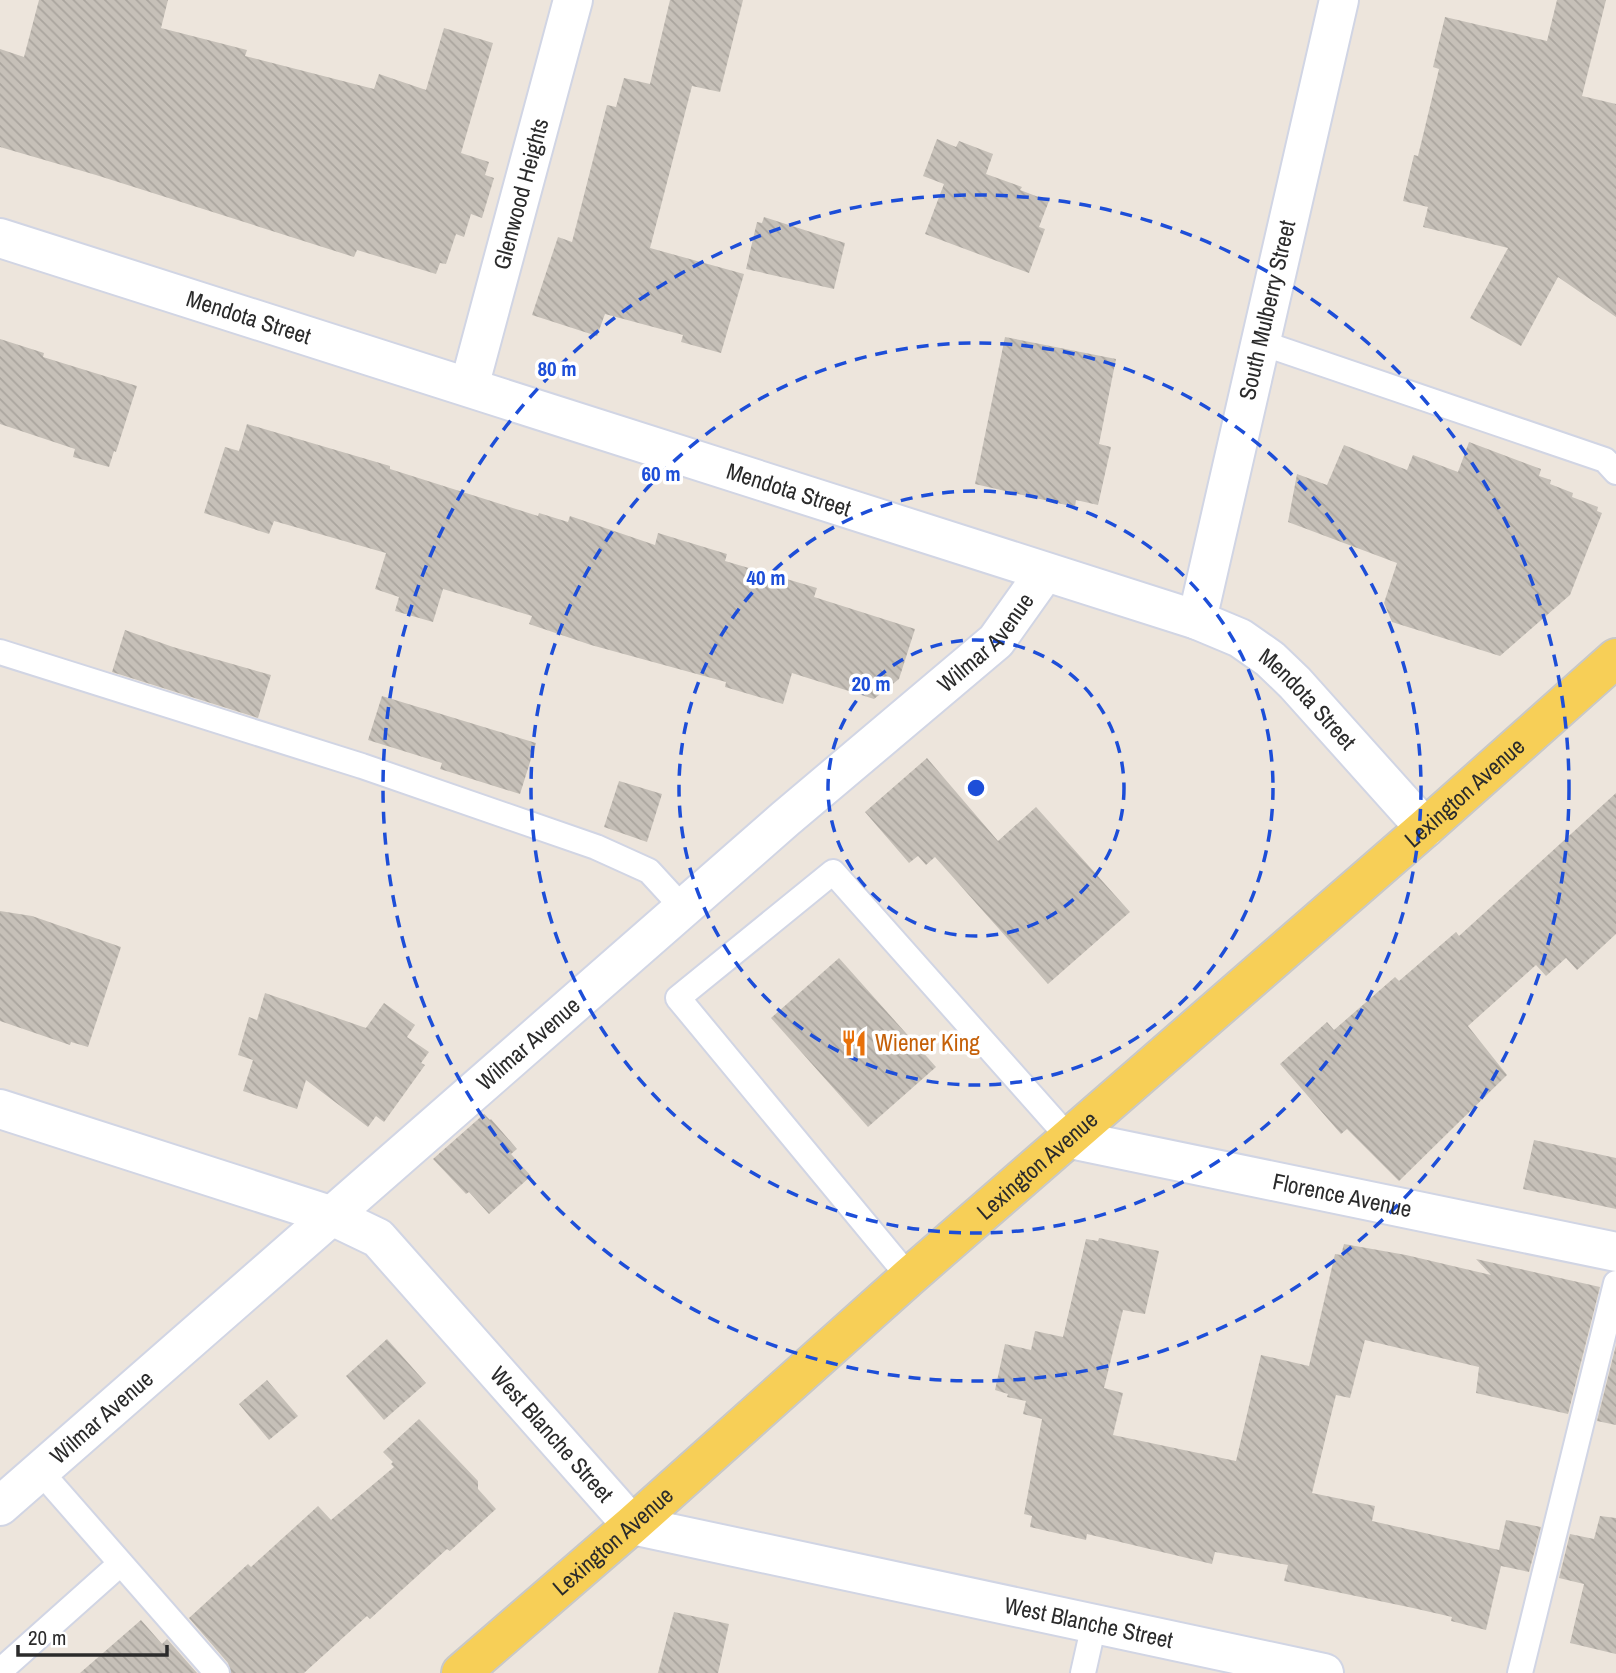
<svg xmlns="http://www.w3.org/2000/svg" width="1616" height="1673" font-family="'Archivo Narrow',sans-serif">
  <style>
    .building { fill: url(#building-back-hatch) }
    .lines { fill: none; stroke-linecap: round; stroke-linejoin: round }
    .service-casing { stroke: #d1d5e4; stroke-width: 28 }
    .minor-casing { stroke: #d1d5e4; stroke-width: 42 }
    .tertiary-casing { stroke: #d1d5e4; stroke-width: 42 }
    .primary-casing { stroke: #c8c8c8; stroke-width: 42 }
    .service { stroke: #fff; stroke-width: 24 }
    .minor { stroke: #fff; stroke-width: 38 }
    .tertiary { stroke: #fff; stroke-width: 38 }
    .primary { stroke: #f7cf57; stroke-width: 38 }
    .ring { fill: none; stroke: #1d4ed8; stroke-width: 3.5; stroke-dasharray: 12 9 }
    .labels { text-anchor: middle; stroke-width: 7; stroke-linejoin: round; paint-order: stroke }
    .street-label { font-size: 23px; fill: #2b2b2b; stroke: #fff }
    .food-label { font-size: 23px; fill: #c56008; stroke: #fff; text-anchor: start }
    .centre { fill: #1d4ed8; stroke: #fff; stroke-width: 3.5 }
    .ring-label { font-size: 21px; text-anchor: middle; font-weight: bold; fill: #1d4ed8; stroke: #fff; stroke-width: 7; stroke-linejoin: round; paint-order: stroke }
  </style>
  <defs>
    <pattern id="building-back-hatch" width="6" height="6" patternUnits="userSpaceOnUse" patternTransform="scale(1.75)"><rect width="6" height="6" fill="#c6c0b8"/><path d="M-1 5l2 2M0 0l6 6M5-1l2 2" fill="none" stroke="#aaa59e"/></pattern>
  </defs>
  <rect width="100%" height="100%" fill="#ede5dc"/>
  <g class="building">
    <polygon points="39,0 168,0 161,28 247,50 245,56 374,89 379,74 426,90 444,28 493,43 461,153 489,162 485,175 494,178 482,218 471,214 464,237 456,234 446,264 440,263 436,274 357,250 354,257 96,175 0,147 0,49 24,57"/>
    <polygon points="670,0 743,0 720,92 692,86 650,248 744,274 721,353 681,342 683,335 605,314 597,336 532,315 558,237 572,242 607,105 616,107 624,78 650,84"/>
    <polygon points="1557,0 1606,0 1582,96 1616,104 1616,317 1558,277 1521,346 1470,318 1508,248 1423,227 1428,207 1403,201 1414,155 1418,156 1439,69 1433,67 1445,17 1547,41"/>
    <polygon points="937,139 956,147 959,141 993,154 986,174 1022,187 1020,190 1049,201 1039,227 1045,229 1029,273 925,234 944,184 923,176"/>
    <polygon points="764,217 845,243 834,289 746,269 757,222 762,223"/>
    <polygon points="1005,337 1116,359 1099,444 1111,447 1098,505 1076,500 1075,507 975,484"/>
    <polygon points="0,339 44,353 43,357 137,386 116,452 114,451 109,467 73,457 75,449 0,424"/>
    <polygon points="247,424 390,466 390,469 538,516 539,513 568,522 570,516 655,545 658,533 727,554 725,561 817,588 814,597 915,629 899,679 874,699 792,673 783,704 725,687 726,682 591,645 529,624 532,616 443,589 433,622 395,611 399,597 375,589 386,553 274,521 269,534 204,513 225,447 239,451"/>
    <polygon points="1469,442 1541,469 1539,476 1551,480 1550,484 1573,493 1572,497 1598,507 1597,511 1602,513 1570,595 1500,656 1392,622 1384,603 1397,563 1288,522 1297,474 1327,485 1344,445 1407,470 1413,455 1458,472"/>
    <polygon points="125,630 173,647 271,675 258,718 112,672"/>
    <polygon points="382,696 536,743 520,794 440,769 442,763 368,740"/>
    <polygon points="927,758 998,841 1036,807 1130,912 1048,984 935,857 926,865 918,856 909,863 865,812"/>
    <polygon points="619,781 662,794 647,842 604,827"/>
    <polygon points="1616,793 1616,934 1577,970 1566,958 1546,976 1536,965 1468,1026 1507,1075 1399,1181 1347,1129 1341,1134 1280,1064 1327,1022 1334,1030 1395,977 1399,981 1456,932 1459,936"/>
    <polygon points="0,911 32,916 121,947 88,1047 71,1042 70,1045 0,1021"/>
    <polygon points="839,958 936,1067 868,1127 771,1018"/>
    <polygon points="265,993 366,1028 384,1003 415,1025 407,1037 429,1052 421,1063 425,1065 384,1122 376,1116 368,1127 306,1080 297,1109 243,1091 253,1060 238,1055 249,1017 257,1020"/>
    <polygon points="484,1114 490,1120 491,1119 517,1149 511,1154 531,1176 489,1214 469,1192 466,1194 433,1159"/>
    <polygon points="1534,1140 1616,1158 1616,1209 1523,1189"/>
    <polygon points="1099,1238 1159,1251 1145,1314 1123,1310 1104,1388 1123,1393 1113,1435 1236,1461 1261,1355 1309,1366 1335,1254 1341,1255 1344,1244 1406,1255 1491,1275 1476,1259 1600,1287 1568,1414 1476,1393 1479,1367 1365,1340 1350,1398 1336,1395 1312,1493 1375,1506 1372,1521 1499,1550 1506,1520 1541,1527 1529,1572 1501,1566 1486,1630 1451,1621 1452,1617 1413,1608 1284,1581 1288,1565 1215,1552 1212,1564 1087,1534 1086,1540 1030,1527 1032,1516 1024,1514 1042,1419 1023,1414 1026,1401 1007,1397 1008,1394 995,1390 1005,1344 1031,1350 1035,1331 1063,1337 1086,1239 1098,1241"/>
    <polygon points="387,1339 426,1383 384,1420 346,1376"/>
    <polygon points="1616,1345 1616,1425 1597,1421"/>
    <polygon points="267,1380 298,1416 269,1440 239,1404"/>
    <polygon points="419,1419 478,1481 478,1489 496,1509 450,1551 447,1549 370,1619 367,1616 304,1673 231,1673 228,1663 189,1618 248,1564 251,1567 318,1506 331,1520 394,1467 391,1464 393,1462 383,1452"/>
    <polygon points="1600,1516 1616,1518 1616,1654 1570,1643 1584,1584 1559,1578 1570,1534 1594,1539"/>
    <polygon points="674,1612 729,1624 718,1673 658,1673"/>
    <polygon points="141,1620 162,1644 167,1639 197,1673 80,1673"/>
  </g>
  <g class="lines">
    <g class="service-casing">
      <g id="service">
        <polyline points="1259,342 1605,460 1616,472"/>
        <polyline points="0,652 362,766 596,847 649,871 683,908"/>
        <polyline points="909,1277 678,998 833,872 1070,1139"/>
        <polyline points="40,1471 217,1673"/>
        <polyline points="0,1671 120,1564"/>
        <polyline points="1083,1673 1094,1624"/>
        <polyline points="1520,1673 1616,1283"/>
      </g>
    </g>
    <g class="minor-casing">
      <g id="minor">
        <path id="s1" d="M0,238l1197,382"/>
        <path id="s2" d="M469,387l104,-387"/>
        <path id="s3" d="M0,1109l330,106 48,23 254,287 692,148"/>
        <path id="s4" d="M1070,1139l546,113"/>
        <path id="s5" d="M0,1506l785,-687 211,-178 49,-69"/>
      </g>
    </g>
    <g class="tertiary-casing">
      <g id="tertiary">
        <path id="s6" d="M1339,0l-142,620 43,18 30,21 25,24 130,145"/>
      </g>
    </g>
    <g class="primary-casing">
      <g id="primary">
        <path id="s7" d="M461,1673l171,-148 277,-248 516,-449 191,-170"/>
      </g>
    </g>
    <use href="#service" class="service"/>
    <use href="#minor" class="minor"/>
    <use href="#tertiary" class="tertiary"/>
    <use href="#primary" class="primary"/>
  </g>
  <g class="ring">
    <circle cx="976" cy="788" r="148"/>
    <circle cx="976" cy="788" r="297"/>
    <circle cx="976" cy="788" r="445"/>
    <circle cx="976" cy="788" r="593"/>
  </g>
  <defs>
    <g id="restaurant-bare" transform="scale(2.1)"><path d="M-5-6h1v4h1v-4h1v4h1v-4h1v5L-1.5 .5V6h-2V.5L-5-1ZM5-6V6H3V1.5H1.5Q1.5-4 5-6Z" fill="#e8710a" stroke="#fff" stroke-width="2.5" paint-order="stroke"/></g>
  </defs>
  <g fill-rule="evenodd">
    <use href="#restaurant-bare" x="854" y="1043"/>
  </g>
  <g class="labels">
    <g class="street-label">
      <text dy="8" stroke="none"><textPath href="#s2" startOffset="200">Glenwood Heights</textPath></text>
      <text transform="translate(1267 310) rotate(-77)" y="8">South Mulberry Street</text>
      <text dy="8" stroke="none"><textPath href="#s1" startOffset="261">Mendota Street</textPath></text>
      <text dy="8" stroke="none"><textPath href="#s1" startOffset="828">Mendota Street</textPath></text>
      <text dy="8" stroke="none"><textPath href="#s5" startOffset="1311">Wilmar Avenue</textPath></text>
      <text dy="8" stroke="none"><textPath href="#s6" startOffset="774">Mendota Street</textPath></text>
      <text dy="8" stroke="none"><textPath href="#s7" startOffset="1335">Lexington Avenue</textPath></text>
      <text dy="8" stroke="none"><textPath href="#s5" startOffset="702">Wilmar Avenue</textPath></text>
      <text dy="8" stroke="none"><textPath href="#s7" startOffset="768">Lexington Avenue</textPath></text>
      <text dy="8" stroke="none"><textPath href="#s4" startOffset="278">Florence Avenue</textPath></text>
      <text dy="8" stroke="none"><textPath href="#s5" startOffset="135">Wilmar Avenue</textPath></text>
      <text dy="8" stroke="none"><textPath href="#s3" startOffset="662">West Blanche Street</textPath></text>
      <text dy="8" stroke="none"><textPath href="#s7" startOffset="201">Lexington Avenue</textPath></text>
      <text dy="8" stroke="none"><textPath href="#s3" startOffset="1250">West Blanche Street</textPath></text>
    </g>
    <g class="food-label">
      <text x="875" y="1051">Wiener King</text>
    </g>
  </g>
  <circle cx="976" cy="788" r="10" class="centre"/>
  <g class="ring-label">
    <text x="557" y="376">80 m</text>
    <text x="661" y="481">60 m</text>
    <text x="766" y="585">40 m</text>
    <text x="871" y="691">20 m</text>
  </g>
  <path d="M18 1645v10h149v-10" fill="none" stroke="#2b2b2b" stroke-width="3.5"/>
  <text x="28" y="1645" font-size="21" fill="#2b2b2b" stroke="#ffffff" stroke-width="5" paint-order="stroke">20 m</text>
</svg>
